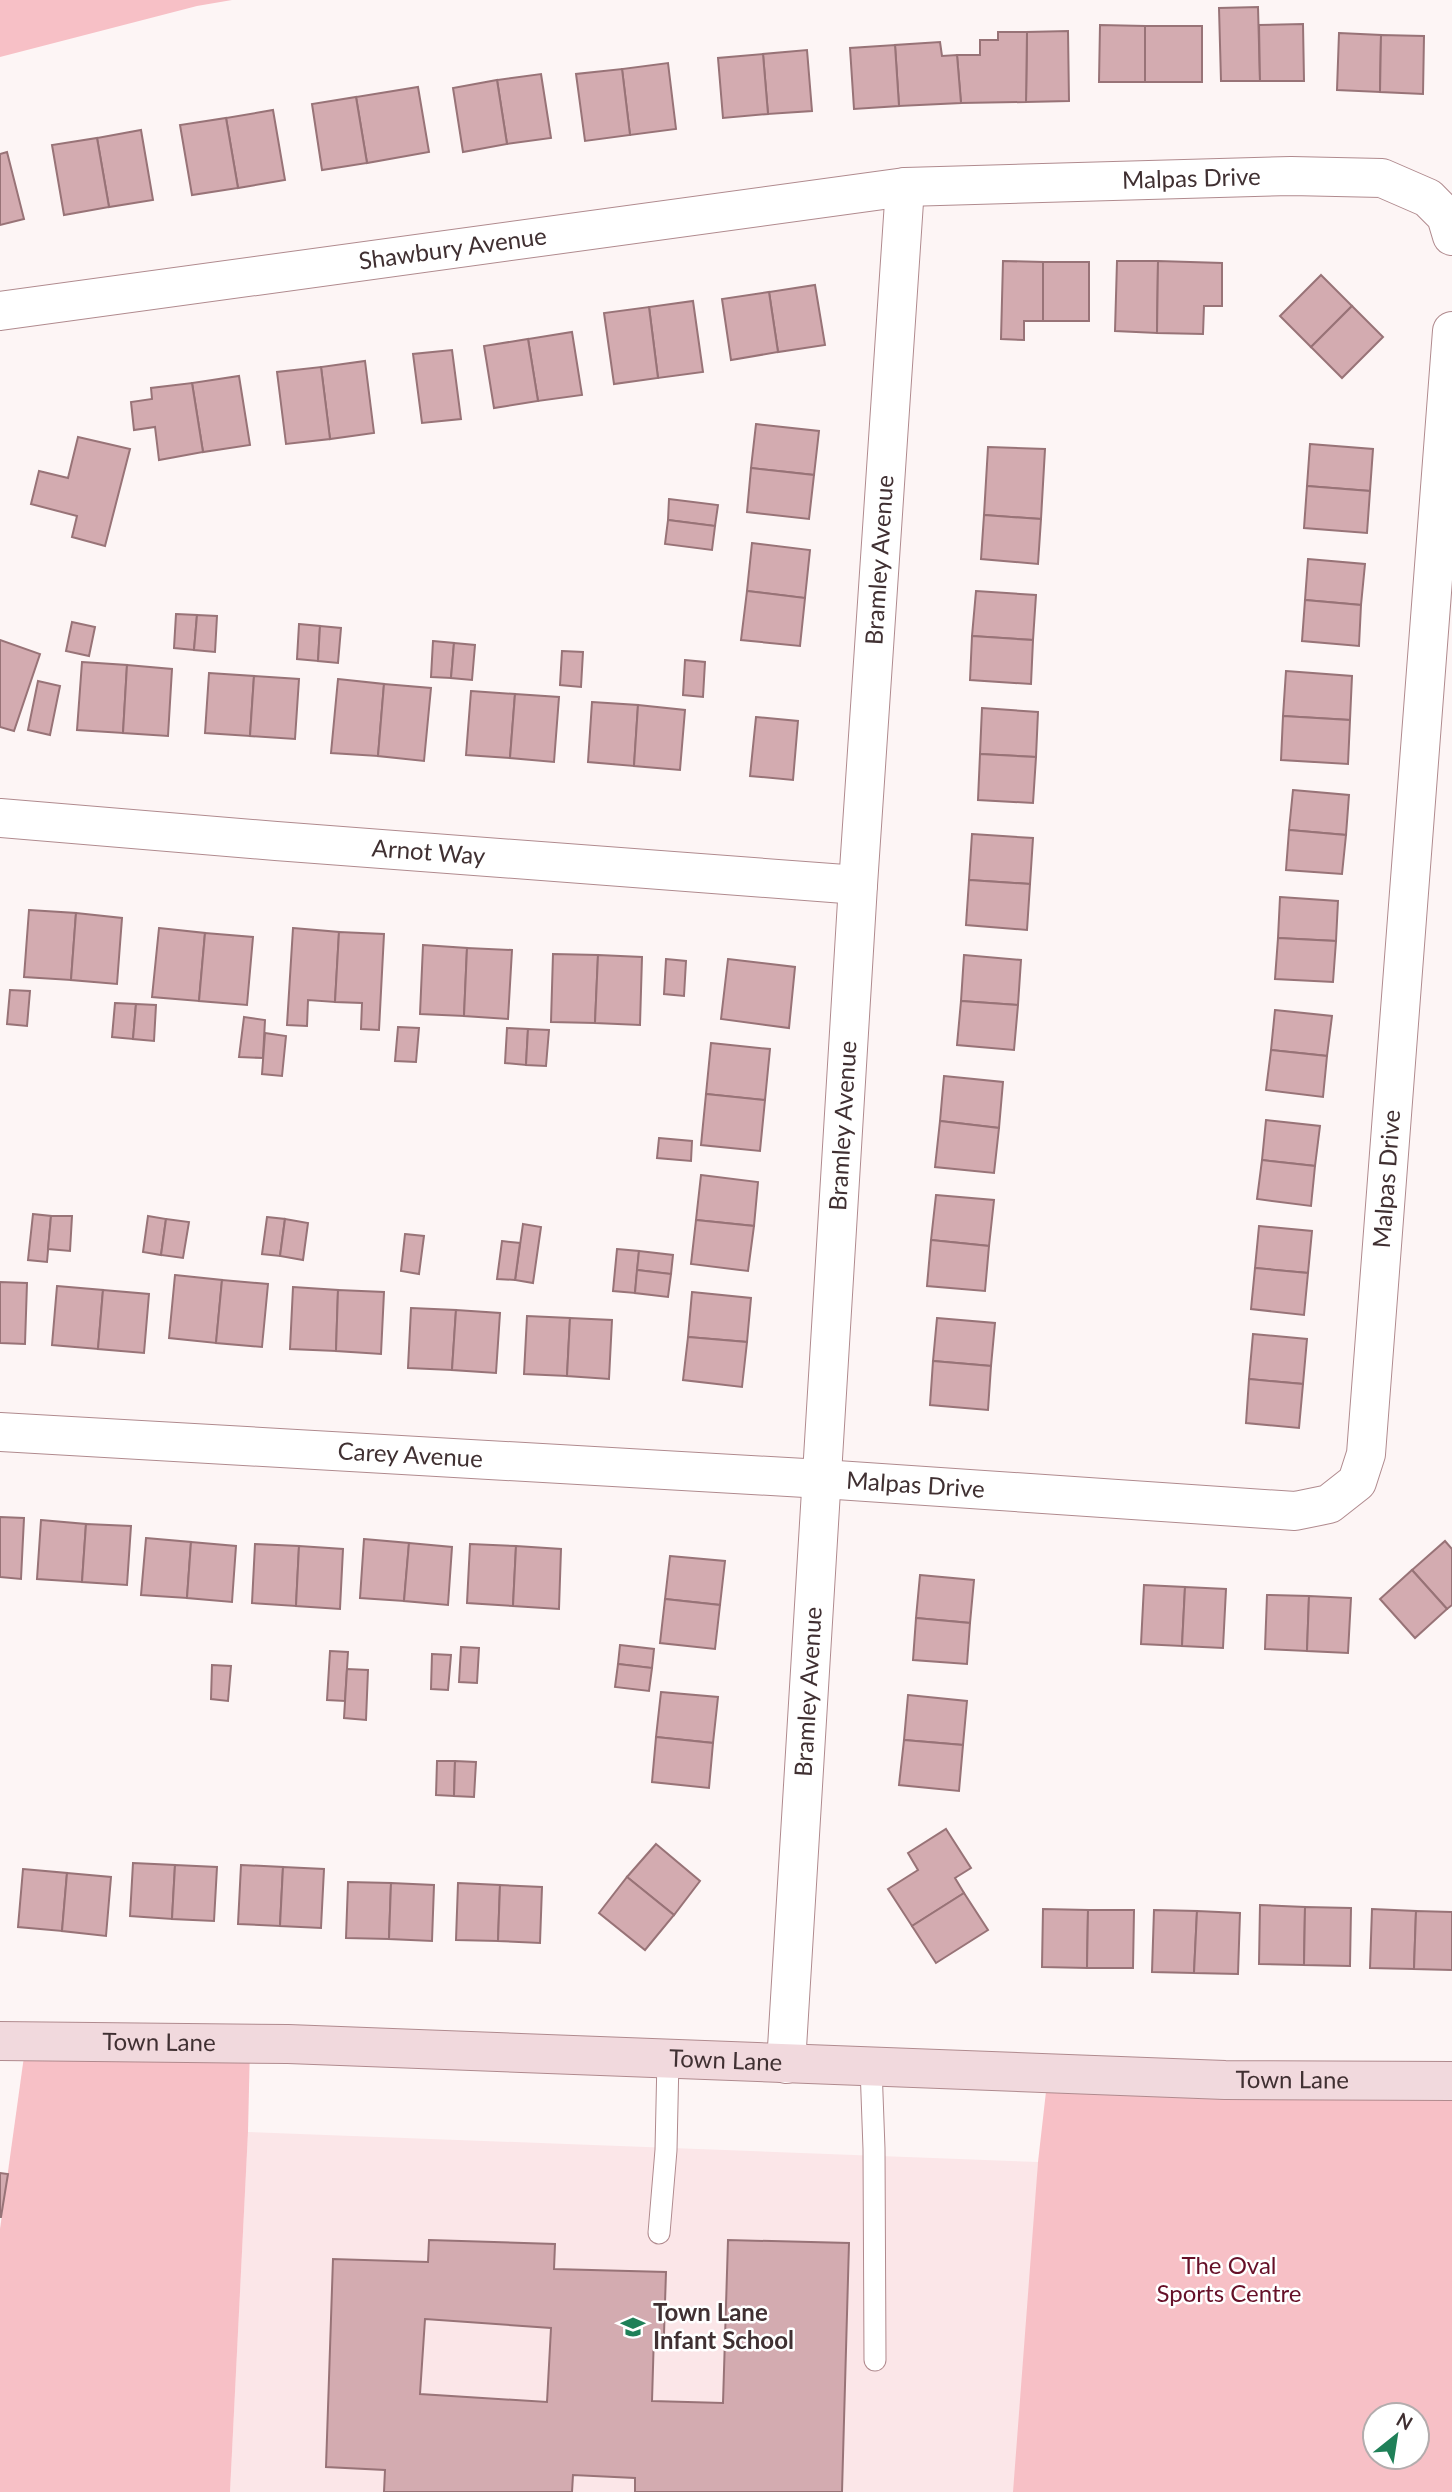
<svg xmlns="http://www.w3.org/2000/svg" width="1452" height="2492" font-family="Lato,sans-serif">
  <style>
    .built { fill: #fbe6e8 }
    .green { fill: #f7c0c6; fill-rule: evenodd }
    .building { fill: #d3abb0; stroke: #987377; stroke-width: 2; fill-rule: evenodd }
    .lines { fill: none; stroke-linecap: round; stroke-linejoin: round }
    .service-casing { stroke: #b08a8e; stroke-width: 23 }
    .minor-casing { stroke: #b08a8e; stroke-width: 40 }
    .secondary-casing { stroke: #b08a8e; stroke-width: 40 }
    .service { stroke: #fff; stroke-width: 21 }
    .minor { stroke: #fff; stroke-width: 38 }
    .secondary { stroke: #f1d9dd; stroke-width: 38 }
    .labels { text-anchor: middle; stroke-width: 5; stroke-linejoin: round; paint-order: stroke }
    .street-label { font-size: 24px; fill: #403032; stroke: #fff }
    .park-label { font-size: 24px; fill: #661028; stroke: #fff }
    .poi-label { font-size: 24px; font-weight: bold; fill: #403032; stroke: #fff; text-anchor: start }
  </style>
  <rect width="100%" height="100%" fill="#fdf5f5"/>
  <polygon class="built" points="248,2132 1038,2162 1019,2492 230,2492"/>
  <g class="green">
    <polygon points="0,0 232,0 197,6 0,57"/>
    <polygon points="26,2042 250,2044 248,2132 230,2492 0,2492 0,2229"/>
    <path d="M1048,2074l404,7v411h-439l25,-330zM1375,2415h42v42h-42z"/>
  </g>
  <g class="building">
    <polygon points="1258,7 1260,81 1221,81 1219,8"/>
    <polygon points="1303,24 1304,81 1260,81 1259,25"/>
    <polygon points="1100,25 1145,26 1145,82 1099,82"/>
    <rect x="1145" y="26" width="57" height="56"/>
    <polygon points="1068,31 1069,101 1026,102 1027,32"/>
    <polygon points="998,32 1027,32 1026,102 961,103 957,55 980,55 980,40 998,40"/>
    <polygon points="1339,33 1381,35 1380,92 1337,90"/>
    <polygon points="1381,35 1424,36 1423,94 1380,92"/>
    <polygon points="940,42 942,56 957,55 961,103 899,106 895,45"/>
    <polygon points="895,45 899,106 854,109 850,48"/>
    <polygon points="807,50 812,111 768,114 763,54"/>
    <polygon points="763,54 768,114 723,118 718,58"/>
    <polygon points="668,63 676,129 630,135 622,69"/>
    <polygon points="622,69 630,135 585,141 576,74"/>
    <polygon points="541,74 551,138 507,144 497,80"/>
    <polygon points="497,80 507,144 463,152 453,88"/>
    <polygon points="418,87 429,152 367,163 356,97"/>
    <polygon points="356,97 367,163 322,170 312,104"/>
    <polygon points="273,110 285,180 238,188 226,118"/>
    <polygon points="226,118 238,188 192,195 180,125"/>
    <polygon points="141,130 153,200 109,207 97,138"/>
    <polygon points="97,138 109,207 64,215 52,145"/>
    <polygon points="7,152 24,219 0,225 0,154"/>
    <polygon points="1003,261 1043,262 1043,321 1024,321 1024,340 1001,339"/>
    <polygon points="1117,261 1158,261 1157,333 1115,331"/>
    <polygon points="1158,261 1222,263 1222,306 1204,306 1203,334 1157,333"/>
    <rect x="1043" y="262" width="46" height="59"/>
    <polygon points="1321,275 1352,306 1311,347 1280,316"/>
    <polygon points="815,285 825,345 778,352 769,292"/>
    <polygon points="769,292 778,352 731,360 722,299"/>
    <polygon points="693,301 703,372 658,378 649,307"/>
    <polygon points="1352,306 1383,337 1342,378 1311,347"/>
    <polygon points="649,307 658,378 614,384 604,313"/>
    <polygon points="572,332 582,395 538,401 528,339"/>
    <polygon points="528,339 538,401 494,408 484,346"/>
    <polygon points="452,350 461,419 422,423 413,354"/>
    <polygon points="365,361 374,433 330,439 321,367"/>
    <polygon points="321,367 330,439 286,444 277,372"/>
    <polygon points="239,376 250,445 203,452 192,383"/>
    <polygon points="192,383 203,452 159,460 155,427 134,430 131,402 152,399 151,388"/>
    <polygon points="756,424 819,431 814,475 751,468"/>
    <polygon points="78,437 130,449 105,546 72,537 77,516 31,504 39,471 68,478"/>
    <polygon points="1310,444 1373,449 1370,491 1307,486"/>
    <polygon points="988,447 1045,449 1041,519 984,515"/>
    <polygon points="751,468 814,475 809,519 747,512"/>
    <polygon points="1307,486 1370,491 1367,533 1304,528"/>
    <polygon points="669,499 718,505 715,526 668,520"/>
    <polygon points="984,515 1041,519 1038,564 981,559"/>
    <polygon points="668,520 715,526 712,550 665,544"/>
    <polygon points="752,543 810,550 805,598 747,591"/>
    <polygon points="1308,559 1365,564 1361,605 1305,600"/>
    <polygon points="747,591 805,598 800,646 741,640"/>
    <polygon points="976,591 1036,595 1033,640 972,636"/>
    <polygon points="1305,600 1361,605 1359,646 1302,641"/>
    <polygon points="176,614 197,615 194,650 174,648"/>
    <polygon points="197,615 217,616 215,652 194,650"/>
    <polygon points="72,622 95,627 89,656 66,651"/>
    <polygon points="299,624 320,626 318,661 297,659"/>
    <polygon points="320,626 341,628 338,663 318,661"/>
    <polygon points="972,636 1033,640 1031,684 970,680"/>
    <polygon points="0,640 40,654 14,731 0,727"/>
    <polygon points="433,641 454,643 451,678 431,677"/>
    <polygon points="454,643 475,645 472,680 451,678"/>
    <polygon points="562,651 583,652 581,687 560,685"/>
    <polygon points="685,660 705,662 703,697 683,695"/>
    <polygon points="82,662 127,665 123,733 77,730"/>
    <polygon points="127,665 172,669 168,736 123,733"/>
    <polygon points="1286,671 1352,676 1350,720 1283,716"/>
    <polygon points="209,673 254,676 250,736 205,733"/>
    <polygon points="254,676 299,679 295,739 250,736"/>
    <polygon points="338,679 384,684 378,756 331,753"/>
    <polygon points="38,681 60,686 50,735 28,730"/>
    <polygon points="384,684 431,688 424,761 378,756"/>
    <polygon points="471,691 515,694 510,758 466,755"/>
    <polygon points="515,694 559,697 554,762 510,758"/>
    <polygon points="592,702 638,705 634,766 588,762"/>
    <polygon points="638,705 685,710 680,770 634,766"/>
    <polygon points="982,708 1038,712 1036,757 980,754"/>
    <polygon points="1283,716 1350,720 1348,764 1281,760"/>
    <polygon points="756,717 798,721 793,780 750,776"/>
    <polygon points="980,754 1036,757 1033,803 978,800"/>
    <polygon points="1293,790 1349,795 1346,835 1289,830"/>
    <polygon points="1289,830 1346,835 1342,874 1286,870"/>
    <polygon points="972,834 1033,838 1030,884 969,880"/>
    <polygon points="969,880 1030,884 1027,930 966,925"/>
    <polygon points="1280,897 1338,901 1336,941 1278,938"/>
    <polygon points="29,910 76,913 71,980 24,977"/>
    <polygon points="76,913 122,918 117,984 71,980"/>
    <polygon points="159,928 205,933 199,1001 152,997"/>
    <polygon points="293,928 339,932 335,1002 308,1000 307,1026 287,1025"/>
    <polygon points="339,932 384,934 379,1030 361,1029 362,1003 335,1002"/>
    <polygon points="205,933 253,937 247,1005 199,1001"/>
    <polygon points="1278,938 1336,941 1333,982 1275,979"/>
    <polygon points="423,945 467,948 464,1016 420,1014"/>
    <polygon points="467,948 512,950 508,1019 464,1016"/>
    <polygon points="553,954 598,955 595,1023 551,1022"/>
    <polygon points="598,955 642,957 640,1025 595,1023"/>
    <polygon points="964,955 1021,960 1018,1005 961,1001"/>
    <polygon points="666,959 686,961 684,996 664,994"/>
    <polygon points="728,959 795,967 789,1028 721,1019"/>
    <polygon points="10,990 30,991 27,1026 7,1024"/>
    <polygon points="961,1001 1018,1005 1014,1050 957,1045"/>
    <polygon points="115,1003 136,1004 133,1039 112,1037"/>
    <polygon points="136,1004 156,1005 154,1041 133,1039"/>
    <polygon points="1275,1010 1332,1016 1327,1056 1271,1050"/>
    <polygon points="244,1017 265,1020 263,1058 239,1057"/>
    <polygon points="398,1027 419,1028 416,1062 395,1061"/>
    <polygon points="507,1028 528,1029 526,1065 505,1063"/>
    <polygon points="528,1029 549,1030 546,1066 526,1065"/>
    <polygon points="265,1033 286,1036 282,1076 262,1074"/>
    <polygon points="711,1043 770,1049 765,1100 706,1094"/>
    <polygon points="1271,1050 1327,1056 1323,1097 1266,1090"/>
    <polygon points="944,1076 1003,1082 999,1128 940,1121"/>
    <polygon points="706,1094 765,1100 760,1151 701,1145"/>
    <polygon points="1266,1120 1320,1126 1315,1166 1262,1160"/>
    <polygon points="940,1121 999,1128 994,1173 935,1167"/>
    <polygon points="659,1138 692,1141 691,1161 657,1158"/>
    <polygon points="1262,1160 1315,1166 1311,1206 1257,1199"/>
    <polygon points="701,1175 758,1182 754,1226 696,1220"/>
    <polygon points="936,1195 994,1200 989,1246 931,1240"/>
    <polygon points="33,1214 51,1216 47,1262 28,1260"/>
    <polygon points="51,1216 72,1216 70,1251 48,1249"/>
    <polygon points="148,1216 166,1219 161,1255 143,1252"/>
    <polygon points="267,1217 285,1219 280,1256 262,1254"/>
    <polygon points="166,1219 189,1222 183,1258 161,1255"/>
    <polygon points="285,1219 308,1223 303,1260 280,1256"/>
    <polygon points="696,1220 754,1226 748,1271 691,1264"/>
    <polygon points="523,1224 541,1227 533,1283 515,1280"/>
    <polygon points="1259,1226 1312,1231 1308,1273 1255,1268"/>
    <polygon points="405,1234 424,1236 419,1274 401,1271"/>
    <polygon points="931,1240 989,1246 985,1291 927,1286"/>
    <polygon points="502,1241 520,1243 515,1280 497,1279"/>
    <polygon points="617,1249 639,1251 635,1293 613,1291"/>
    <polygon points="639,1251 673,1255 671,1274 637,1270"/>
    <polygon points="1255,1268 1308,1273 1304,1315 1251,1309"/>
    <polygon points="637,1270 671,1274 668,1297 635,1293"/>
    <polygon points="175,1275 222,1280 216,1343 169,1338"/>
    <polygon points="222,1280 268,1284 262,1347 216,1343"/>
    <polygon points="0,1282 27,1283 25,1344 0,1343"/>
    <polygon points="57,1286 103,1290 98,1349 52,1345"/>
    <polygon points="293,1287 338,1290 336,1351 290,1349"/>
    <polygon points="103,1290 149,1294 144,1353 98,1349"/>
    <polygon points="338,1290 384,1292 381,1354 336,1351"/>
    <polygon points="692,1292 751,1298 747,1342 688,1337"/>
    <polygon points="411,1308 456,1310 452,1370 408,1368"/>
    <polygon points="456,1310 500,1313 496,1373 452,1370"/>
    <polygon points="527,1316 570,1318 567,1376 524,1374"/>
    <polygon points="570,1318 612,1320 609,1379 567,1376"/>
    <polygon points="937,1318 995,1323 991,1366 933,1361"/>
    <polygon points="1253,1334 1307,1339 1303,1384 1249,1379"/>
    <polygon points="688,1337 747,1342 742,1387 683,1380"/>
    <polygon points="933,1361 991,1366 988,1410 930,1405"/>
    <polygon points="1249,1379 1303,1384 1299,1428 1246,1423"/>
    <polygon points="0,1517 24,1518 21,1579 0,1577"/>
    <polygon points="41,1520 86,1524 82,1582 37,1579"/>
    <polygon points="86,1524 131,1526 127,1585 82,1582"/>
    <polygon points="146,1538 191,1542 187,1598 141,1595"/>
    <polygon points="364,1539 409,1543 404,1601 360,1598"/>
    <polygon points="1445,1541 1452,1549 1452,1605 1447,1609 1412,1570"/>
    <polygon points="191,1542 236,1546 232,1602 187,1598"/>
    <polygon points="409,1543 452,1547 448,1605 404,1601"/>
    <polygon points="255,1544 299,1546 296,1606 252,1603"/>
    <polygon points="470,1544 516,1546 513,1606 467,1603"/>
    <polygon points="299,1546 343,1549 340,1609 296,1606"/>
    <polygon points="516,1546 561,1549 559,1609 513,1606"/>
    <polygon points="670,1556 725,1561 720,1605 665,1599"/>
    <polygon points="1412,1570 1447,1609 1415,1638 1380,1599"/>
    <polygon points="920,1575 974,1580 970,1623 916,1618"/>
    <polygon points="1144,1585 1185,1587 1182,1646 1141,1644"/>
    <polygon points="1185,1587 1226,1589 1223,1648 1182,1646"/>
    <polygon points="1267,1595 1309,1596 1307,1651 1265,1649"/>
    <polygon points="1309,1596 1351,1598 1348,1653 1307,1651"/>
    <polygon points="665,1599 720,1605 715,1649 660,1643"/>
    <polygon points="916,1618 970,1623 967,1664 913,1660"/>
    <polygon points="620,1645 654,1649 652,1668 618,1664"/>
    <polygon points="461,1647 479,1648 477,1683 459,1682"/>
    <polygon points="330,1651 348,1652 345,1701 327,1700"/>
    <polygon points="432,1654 451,1655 448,1690 431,1689"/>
    <polygon points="618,1664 652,1668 649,1691 615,1687"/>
    <polygon points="212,1665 231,1666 228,1701 211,1699"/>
    <polygon points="347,1669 368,1670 366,1720 344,1718"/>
    <polygon points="661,1692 718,1697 713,1743 656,1737"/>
    <polygon points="908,1695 967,1701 963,1745 904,1740"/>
    <polygon points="656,1737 713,1743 709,1788 652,1782"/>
    <polygon points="904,1740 963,1745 959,1791 899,1785"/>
    <polygon points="437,1761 455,1761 454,1796 436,1795"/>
    <polygon points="455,1761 476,1762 474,1797 454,1796"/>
    <polygon points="946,1829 971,1868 955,1878 964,1893 912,1926 888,1889 918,1870 908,1853"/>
    <polygon points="656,1844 700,1881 674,1915 627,1877"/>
    <polygon points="133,1863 175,1865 172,1919 130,1916"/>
    <polygon points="175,1865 217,1867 214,1921 172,1919"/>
    <polygon points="241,1865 283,1867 280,1926 238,1924"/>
    <polygon points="283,1867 324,1869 321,1928 280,1926"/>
    <polygon points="23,1869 67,1873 62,1931 18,1927"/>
    <polygon points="67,1873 111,1877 106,1936 62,1931"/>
    <polygon points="627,1877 674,1915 645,1950 599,1913"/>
    <polygon points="348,1882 391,1883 389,1939 346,1938"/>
    <polygon points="391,1883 434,1885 432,1941 389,1939"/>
    <polygon points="458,1883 500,1885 498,1941 456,1940"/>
    <polygon points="500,1885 542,1887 540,1943 498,1941"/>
    <polygon points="964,1893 988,1930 936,1963 912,1926"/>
    <polygon points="1260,1905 1305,1907 1304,1965 1259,1964"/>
    <polygon points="1305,1907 1351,1908 1350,1966 1304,1965"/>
    <polygon points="1043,1909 1088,1910 1087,1968 1042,1967"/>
    <polygon points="1372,1909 1416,1911 1414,1969 1370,1968"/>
    <polygon points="1088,1910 1134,1910 1133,1968 1087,1968"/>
    <polygon points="1154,1910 1197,1911 1194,1973 1152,1972"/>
    <polygon points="1197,1911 1240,1913 1238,1974 1194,1973"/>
    <polygon points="1416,1911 1452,1912 1452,1970 1414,1969"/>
    <polygon points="0,2173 8,2174 1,2217 0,2217"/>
    <path d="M429,2240l126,4 -1,25 112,3 -2,62h-10l-2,67 71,2 5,-163 121,3 -7,249h-207v-14l-62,-3 -1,17h-188l1,-22 -59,-3 7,-208 95,3zM425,2319l126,9 -4,74 -127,-8z"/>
  </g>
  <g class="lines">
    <g class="service-casing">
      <g id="service">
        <polyline points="871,2067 874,2149 875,2360"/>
        <polyline points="659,2233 666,2150 668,2059"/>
      </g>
    </g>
    <g class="minor-casing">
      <g id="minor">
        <path id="s1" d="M0,311l905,-124 386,-11 91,2 46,20 18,18 6,20"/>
        <path id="s2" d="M0,818l276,23 582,44"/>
        <path id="s3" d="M0,1432l822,47 473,32 34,-7 28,-22 9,-28 86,-1123"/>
        <path id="s4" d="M786,2064l72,-1179 47,-698"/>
      </g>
    </g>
    <g class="secondary-casing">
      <g id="secondary">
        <path id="s5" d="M0,2041l288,3 937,36 227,1"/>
      </g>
    </g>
    <use href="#service" class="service"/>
    <use href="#minor" class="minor"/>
    <use href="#secondary" class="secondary"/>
  </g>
  <defs>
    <g id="school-bare" transform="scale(1.89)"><path d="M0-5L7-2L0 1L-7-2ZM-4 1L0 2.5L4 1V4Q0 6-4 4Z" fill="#1f8058" stroke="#fff" stroke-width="2.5" paint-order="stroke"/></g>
  </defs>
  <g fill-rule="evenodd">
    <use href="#school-bare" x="633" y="2327"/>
  </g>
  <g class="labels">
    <g class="street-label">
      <text dy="8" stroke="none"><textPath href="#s1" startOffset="1200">Malpas Drive</textPath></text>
      <text dy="8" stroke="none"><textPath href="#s1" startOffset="457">Shawbury Avenue</textPath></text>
      <text dy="8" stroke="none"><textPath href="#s4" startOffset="1507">Bramley Avenue</textPath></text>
      <text dy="8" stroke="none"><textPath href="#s2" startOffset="430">Arnot Way</textPath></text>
      <text dy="8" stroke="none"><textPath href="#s4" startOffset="940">Bramley Avenue</textPath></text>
      <text dy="8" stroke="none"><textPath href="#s3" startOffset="1673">Malpas Drive</textPath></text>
      <text dy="8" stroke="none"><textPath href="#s3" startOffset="411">Carey Avenue</textPath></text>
      <text dy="8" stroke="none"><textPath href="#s3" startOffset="917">Malpas Drive</textPath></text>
      <text dy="8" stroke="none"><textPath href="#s4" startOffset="373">Bramley Avenue</textPath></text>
      <text dy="8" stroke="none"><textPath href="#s5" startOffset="159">Town Lane</textPath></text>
      <text dy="8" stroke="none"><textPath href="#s5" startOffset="726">Town Lane</textPath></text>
      <text dy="8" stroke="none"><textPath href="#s5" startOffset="1293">Town Lane</textPath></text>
    </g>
    <g class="park-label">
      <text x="1229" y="2274">The Oval<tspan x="1229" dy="28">Sports Centre</tspan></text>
    </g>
    <g class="poi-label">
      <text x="653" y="2321">Town Lane<tspan x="653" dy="28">Infant School</tspan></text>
    </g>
  </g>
  <g transform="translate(1396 2436) rotate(30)"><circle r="33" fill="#ffffff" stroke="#b3acad" stroke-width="2"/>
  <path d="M0-5L12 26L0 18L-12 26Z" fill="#1f8058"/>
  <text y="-10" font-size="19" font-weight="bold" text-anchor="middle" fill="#403032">N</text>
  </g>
</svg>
